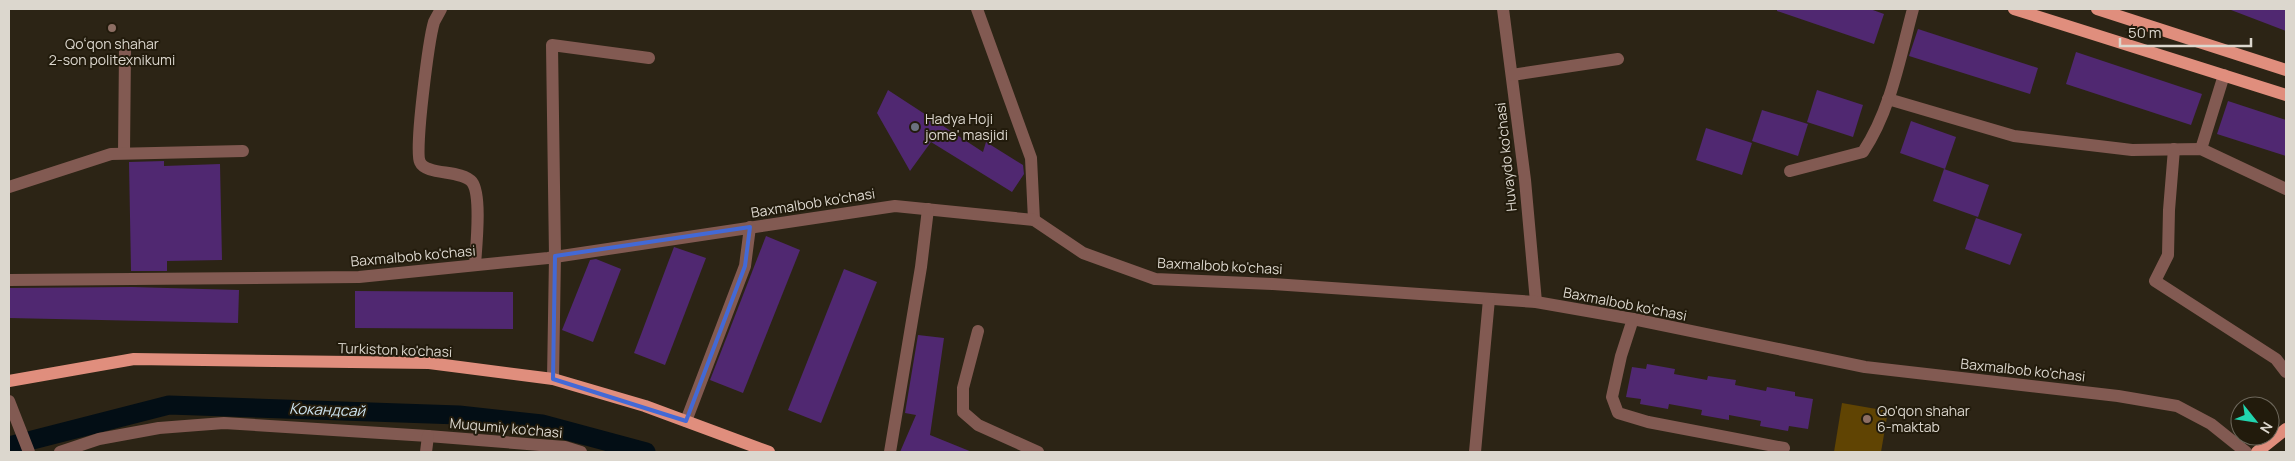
<svg xmlns="http://www.w3.org/2000/svg" width="2295" height="461" font-family="Manrope,sans-serif">
  <style>
    .garden { fill: #604403 }
    .lines { fill: none; stroke-linecap: round; stroke-linejoin: round }
    .canal { stroke: #030e15; stroke-width: 19 }
    .building { fill: #502871 }
    .minor { stroke: #825a52; stroke-width: 12 }
    .major { stroke: #e08e7d; stroke-width: 12 }
    .marked { fill: none; stroke: #4369d6; stroke-width: 4; stroke-linejoin: round }
    .education-dot { fill: #8d6e63; stroke: #221b0c; stroke-width: 2 }
    .worship-dot { fill: #6b7280; stroke: #221b0c; stroke-width: 2 }
    .labels { text-anchor: middle; stroke-width: 4; stroke-linejoin: round; paint-order: stroke }
    .poi-label { font-size: 14px; fill: #dcd7ce; stroke: #221b0c; text-anchor: start }
    .street-label { font-size: 14px; fill: #dcd7ce; stroke: #221b0c }
    .water-label { font-size: 15px; font-style: italic; fill: #cce3f0; stroke: #221b0c }
  </style>
  <rect width="100%" height="100%" fill="#2c2415"/>
  <polygon class="garden" points="1842,403 1888,411 1881,452 1834,452"/>
  <g class="lines">
    <polyline class="canal" points="9,446 169,405 459,415 542,424 646,452"/>
  </g>
  <g class="building">
    <polygon points="1777,9 1870,9 1884,14 1874,44 1777,11"/>
    <polygon points="2232,9 2286,9 2286,31 2231,10"/>
    <polygon points="1918,29 2038,68 2030,94 1909,56"/>
    <polygon points="2076,52 2202,94 2191,125 2066,84"/>
    <polygon points="888,90 983,152 986,142 1023,165 1024,174 1012,192 931,142 910,171 877,113"/>
    <polygon points="1817,90 1863,105 1853,137 1807,122"/>
    <polygon points="2228,101 2286,120 2286,156 2217,134"/>
    <polygon points="1762,110 1808,124 1798,156 1752,141"/>
    <polygon points="1911,121 1956,137 1945,169 1900,153"/>
    <polygon points="1706,128 1752,143 1742,175 1696,160"/>
    <polygon points="164,161 164,166 220,164 222,260 167,261 167,271 131,271 129,162"/>
    <polygon points="1944,169 1989,185 1978,217 1933,201"/>
    <polygon points="1976,218 2022,234 2010,265 1965,249"/>
    <polygon points="766,236 800,250 743,393 710,380"/>
    <polygon points="674,247 706,258 665,365 634,353"/>
    <polygon points="596,259 621,269 593,342 562,330 590,260"/>
    <polygon points="844,269 877,282 821,423 788,410"/>
    <polygon points="132,287 239,290 238,323 9,318 9,288"/>
    <polygon points="355,291 513,292 513,329 355,328"/>
    <polygon points="918,335 944,338 930,435 972,452 900,452 916,415 905,413"/>
    <polygon points="1647,364 1675,369 1674,374 1707,380 1708,376 1736,380 1735,385 1766,391 1767,387 1795,392 1795,396 1813,399 1808,429 1789,426 1788,431 1760,426 1761,421 1729,415 1729,420 1701,415 1702,410 1669,404 1668,409 1640,404 1641,399 1626,397 1632,367 1646,369"/>
  </g>
  <g class="lines">
    <g class="minor">
      <path d="M441,9c-2,4 -5,9 -7,13 -5,17 -20,129 -14,140 6,14 41,7 52,20 10,13 4,66 3,83"/>
      <polyline points="977,9 1031,158 1034,220"/>
      <polyline points="1503,9 1525,180 1536,302"/>
      <polyline points="1512,75 1618,59"/>
      <polyline points="1888,99 2014,136 2132,150 2201,149 2286,189"/>
      <polyline points="2174,149 2169,210 2168,255 2155,281 2276,359 2286,372"/>
      <polyline points="2201,149 2224,75"/>
      <polyline points="124,153 125,50"/>
      <path d="M1790,171l73,-19c28,-42 37,-95 50,-143"/>
      <polyline points="9,187 111,154 243,151"/>
      <polyline points="9,280 359,277 548,258 895,206 1034,220 1083,253 1155,279 1273,284 1536,302 1633,319 1865,367 2118,396 2177,406 2211,424 2246,452"/>
      <polyline points="1633,319 1621,356 1612,397 1618,413 1648,422 1784,448"/>
      <polyline points="978,331 963,388 963,412 978,425 1038,452"/>
      <polyline points="553,379 555,256 552,45 649,58"/>
      <polyline points="9,401 29,452"/>
      <polyline points="686,421 745,266 750,227"/>
      <polyline points="60,452 99,439 159,428 224,423 428,436 565,447 581,452"/>
      <polyline points="426,452 428,436"/>
      <polyline points="890,452 921,267 928,209"/>
      <polyline points="1475,452 1489,299"/>
    </g>
    <g class="major">
      <polyline points="2014,9 2286,95"/>
      <polyline points="2097,9 2286,70"/>
      <polyline points="9,381 134,359 429,363 553,379 645,406 769,452"/>
      <polyline points="2257,452 2286,429"/>
    </g>
  </g>
  <path class="marked" d="M750,227l-5,39 -59,155 -133,-42 2,-123z"/>
  <g class="education-dot">
    <circle cx="112" cy="28" r="5"/>
    <circle cx="1867" cy="419" r="5"/>
  </g>
  <circle class="worship-dot" cx="915" cy="127" r="5"/>
  <g class="labels">
    <g class="poi-label">
      <text x="112" y="49" text-anchor="middle">Qoʻqon shahar<tspan x="112" dy="16">2-son politexnikumi</tspan></text>
      <text x="925" y="124">Hadya Hoji<tspan x="925" dy="16">jome' masjidi</tspan></text>
      <text x="1877" y="416">Qo'qon shahar<tspan x="1877" dy="16">6-maktab</tspan></text>
    </g>
    <g class="street-label">
      <text transform="translate(1506 157) rotate(-96)" y="5">Huvaydo ko'chasi</text>
      <text transform="translate(813 203) rotate(-9)" y="5">Baxmalbob ko'chasi</text>
      <text transform="translate(413 256) rotate(-5)" y="5">Baxmalbob ko'chasi</text>
      <text transform="translate(1220 266) rotate(3)" y="5">Baxmalbob ko'chasi</text>
      <text transform="translate(1625 304) rotate(11)" y="5">Baxmalbob ko'chasi</text>
      <text transform="translate(395 350) rotate(2)" y="5">Turkiston ko'chasi</text>
      <text transform="translate(2023 370) rotate(6)" y="5">Baxmalbob ko'chasi</text>
      <text transform="translate(506 428) rotate(5)" y="5">Muqumiy ko'chasi</text>
    </g>
    <g class="water-label">
      <text transform="translate(327 410) rotate(2)" y="5">Кокандсай</text>
    </g>
  </g>
  <rect width="2295" height="461" fill="none" stroke="#dcd7ce" stroke-width="20"/>
  <g transform="translate(2255 421) rotate(120)"><circle r="24" fill="#221b0c" stroke="#6c665a"/>
  <path d="M0-4L9 19L0 12L-9 19Z" fill="#21d5af"/>
  <text y="-8" font-size="14" font-weight="bold" text-anchor="middle" fill="#dcd7ce">N</text>
  </g>
  <path d="M2120 38v8h131v-8" fill="none" stroke="#dcd7ce" stroke-width="2.5"/>
  <text x="2128" y="38" font-size="15" fill="#dcd7ce" stroke="#221b0c" stroke-width="4" paint-order="stroke">50 m</text>
</svg>
